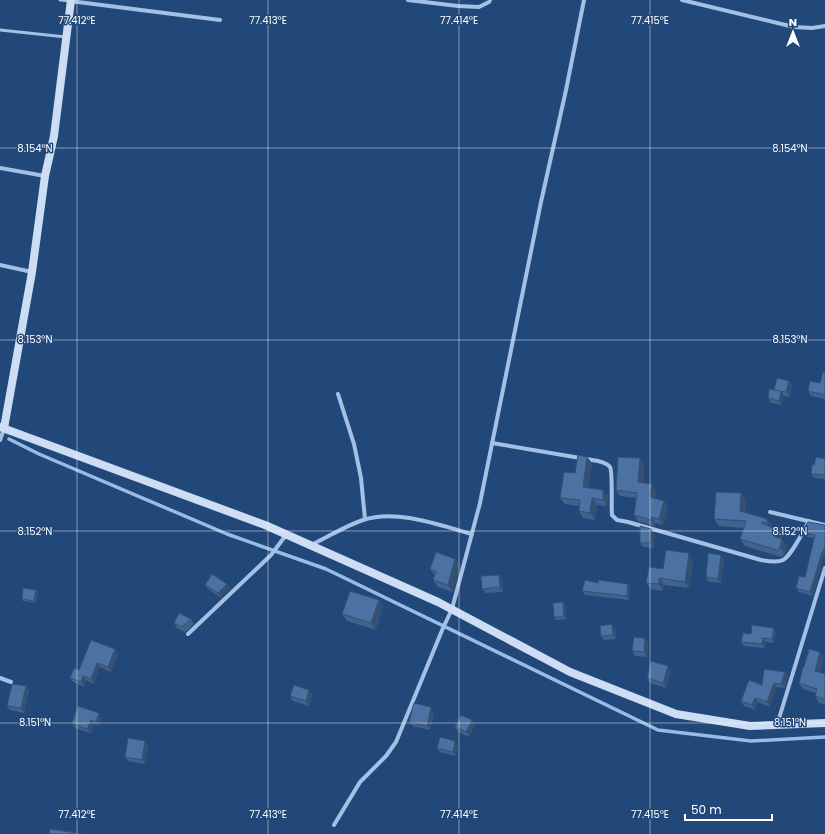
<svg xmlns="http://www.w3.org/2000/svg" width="825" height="834" font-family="Poppins,sans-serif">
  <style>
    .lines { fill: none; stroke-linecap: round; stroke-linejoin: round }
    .stream { stroke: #98bce6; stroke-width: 3.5 }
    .lane { stroke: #a4c1e5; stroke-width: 3 }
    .street { stroke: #a4c1e5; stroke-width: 4 }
    .secondary { stroke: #cddef4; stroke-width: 8 }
    .wall { fill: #40628c }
    .shaded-wall { fill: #345072 }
    .building { fill: #4b72a3; stroke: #345072 }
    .ticks { fill: none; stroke: #fff; stroke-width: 1; stroke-opacity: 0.45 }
    .ticks-label { font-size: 10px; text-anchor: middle; fill: #fff; stroke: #224879; stroke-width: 3; stroke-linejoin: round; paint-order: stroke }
  </style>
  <rect width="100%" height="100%" fill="#224879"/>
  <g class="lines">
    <polyline class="stream" points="9,439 39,454 227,534 326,569 658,730 751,741 825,737"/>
    <g class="lane">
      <polyline points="60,0 70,1"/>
      <polyline points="0,30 66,37"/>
    </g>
    <g class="street">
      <polyline points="408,0 458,6 479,7 489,2 490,0"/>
      <polyline points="682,0 794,27 812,28 825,26"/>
      <polyline points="70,1 220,20"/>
      <polyline points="0,168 45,176"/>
      <polyline points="0,265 32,272"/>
      <polyline points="338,394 354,444 361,478 365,519"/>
      <polyline points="0,440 4,429"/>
      <path d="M492,443l106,18c4,1 9,2 12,6 3,5 1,39 2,48l5,5 11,2 133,38c6,1 16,3 22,0 9,-5 20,-29 26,-39"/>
      <polyline points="770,512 825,525"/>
      <path d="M311,545c17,-8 34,-19 52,-25 34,-11 76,5 109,14"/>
      <polyline points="188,634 271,555 286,535"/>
      <polyline points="0,678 11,682"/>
      <polyline points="777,725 825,568"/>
      <polyline points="334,825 360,782 386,756 396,742 443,628 452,609 480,503 541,202 566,90 584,0"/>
    </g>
    <g class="secondary">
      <polyline points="0,427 265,525 438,602 570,672 676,714 750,726 825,723"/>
      <polyline points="4,428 32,272 45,176 54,136 71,0"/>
    </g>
  </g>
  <g class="wall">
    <polygon points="825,372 825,399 811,396 808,391 820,383"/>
    <polygon points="789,381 792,385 790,397 784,396 782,405 771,403 768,398 775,390"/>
    <polygon points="587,457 592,463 588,488 603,490 608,496 607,506 597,505 595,520 583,518 579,511 579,506 565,504 560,498 575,473"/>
    <polygon points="825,457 825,479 814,478 811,474 814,465 825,459"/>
    <polygon points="640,458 644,464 643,483 656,490 655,498 664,501 668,506 663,525 655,523 655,526 638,521 634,515 636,498 620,496 616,490"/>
    <polygon points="741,493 746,500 745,512 767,519 772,525 772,527 782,535 781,539 787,546 785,554 781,557 745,546 740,539 744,528 719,526 714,519"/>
    <polygon points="825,525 825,555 824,555 813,596 799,592 796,588 805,577 814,538 807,537 805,533"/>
    <polygon points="654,533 654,548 643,547 640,543"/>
    <polygon points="455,559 460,566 453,592 438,587 433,580 435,576 430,569"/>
    <polygon points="693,560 689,588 664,585 663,591 651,589 646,583 663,569"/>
    <polygon points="724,560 721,583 709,582 706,577"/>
    <polygon points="502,580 503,592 486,593 482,589"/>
    <polygon points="598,583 628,584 631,588 629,600 585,595 582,591"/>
    <polygon points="227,584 230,588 221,598 208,589 205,585"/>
    <polygon points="36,590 38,592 36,603 23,601 22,599"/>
    <polygon points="379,600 383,606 376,630 347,621 342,614"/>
    <polygon points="565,604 566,619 556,620 554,617"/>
    <polygon points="191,619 194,624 185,632 177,628 174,623"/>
    <polygon points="612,624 616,629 616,639 604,640 601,636"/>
    <polygon points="776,632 774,643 766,642 765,648 744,646 741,642 751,634"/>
    <polygon points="648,642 647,657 635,656 632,651"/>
    <polygon points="115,649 118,654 111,672 100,667 94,684 86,680 84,687 73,682 70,678 79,670"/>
    <polygon points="824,658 820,672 825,674 825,705 819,703 815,696 816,693 803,689 799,683 804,667"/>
    <polygon points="671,671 666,688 650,683 647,678"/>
    <polygon points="785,672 788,676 785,688 777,687 770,707 758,702 755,710 744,706 741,701 762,685"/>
    <polygon points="26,686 29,691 24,713 10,710 7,706"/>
    <polygon points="309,690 313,695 309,706 293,701 290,696"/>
    <polygon points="434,712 430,730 413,726 409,722"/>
    <polygon points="102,718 99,726 94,724 91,733 75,728 72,723"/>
    <polygon points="472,720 475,725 469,737 458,732 455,727"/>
    <polygon points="145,741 148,746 145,764 128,761 125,757"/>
    <polygon points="455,741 458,746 456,756 440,752 437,748"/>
  </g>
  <g class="shaded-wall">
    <polygon points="789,381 792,385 790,397 786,392"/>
    <polygon points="781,391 784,396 782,405 779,401"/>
    <polygon points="587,457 592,463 587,494 583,487"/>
    <polygon points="640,458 644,464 642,488 638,482"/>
    <polygon points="652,484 656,490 654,503 650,497"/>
    <polygon points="603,490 608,496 607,506 603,500"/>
    <polygon points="741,493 746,500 745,517 740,511"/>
    <polygon points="592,498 597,505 595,520 590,513"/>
    <polygon points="664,501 668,506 663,525 659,519"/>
    <polygon points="651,517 655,523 655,526 651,520"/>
    <polygon points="767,519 772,525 771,529 767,523"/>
    <polygon points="651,529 654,533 654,548 650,543"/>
    <polygon points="777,529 782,535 780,544 775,537"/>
    <polygon points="782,539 787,546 785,554 780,547"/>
    <polygon points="825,546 825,555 823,552"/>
    <polygon points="822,552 824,555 813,596 810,592"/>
    <polygon points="689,553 693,560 689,588 685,582"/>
    <polygon points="721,555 724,560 721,583 718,579"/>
    <polygon points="455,559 460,566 453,592 448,585"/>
    <polygon points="499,575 502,580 503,592 500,587"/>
    <polygon points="659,578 664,585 663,591 659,584"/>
    <polygon points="227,584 230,588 221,598 218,593"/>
    <polygon points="628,584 631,588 629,600 627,596"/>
    <polygon points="36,590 38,592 36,603 34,601"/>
    <polygon points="379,600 383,606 376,630 371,623"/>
    <polygon points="563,602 565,604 566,619 564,617"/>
    <polygon points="612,624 616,629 616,639 613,635"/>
    <polygon points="774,628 776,632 774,643 772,639"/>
    <polygon points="645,638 648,642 647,657 644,652"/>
    <polygon points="763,638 766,642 765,648 762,644"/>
    <polygon points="115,649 118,654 111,672 108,667"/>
    <polygon points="820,652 824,658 819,677 815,671"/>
    <polygon points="97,663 100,667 94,684 91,679"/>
    <polygon points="668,666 671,671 666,688 663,683"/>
    <polygon points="785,672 788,676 785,688 781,684"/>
    <polygon points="83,676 86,680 84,687 81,682"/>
    <polygon points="774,683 777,687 770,707 767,702"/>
    <polygon points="26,686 29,691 24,713 21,708"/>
    <polygon points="309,690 313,695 309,706 306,701"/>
    <polygon points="755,698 758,702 755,710 752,705"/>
    <polygon points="431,707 434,712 430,730 427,726"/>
    <polygon points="99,713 102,718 99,726 96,722"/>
    <polygon points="91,720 94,724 91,733 87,729"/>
    <polygon points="472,720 475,725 469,737 466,732"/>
    <polygon points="145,741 148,746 145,764 142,760"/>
    <polygon points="455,741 458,746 456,756 453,752"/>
  </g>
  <g class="building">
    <polygon points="823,372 825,372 825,395 808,391 810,381 820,383"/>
    <polygon points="777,378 789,381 786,392 774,390"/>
    <polygon points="769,389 781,391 779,401 768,398"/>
    <polygon points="578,455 587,457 583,487 603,490 603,500 592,498 590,513 579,511 580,500 560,498 564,472 575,473"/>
    <polygon points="618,457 640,458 638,482 652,484 650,497 664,501 659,519 651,517 651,520 634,515 637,493 616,490"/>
    <polygon points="816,457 825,459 825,457 825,475 811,474 812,465 814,465"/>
    <polygon points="716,492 741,493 740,511 767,519 767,523 762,522 762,524 777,529 775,537 782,539 780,547 777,550 740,539 746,521 714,519"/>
    <polygon points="808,522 825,525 825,546 823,552 822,552 810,592 796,588 799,576 805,577 815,535 805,533 806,525"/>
    <polygon points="640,526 651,529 650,543 640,543"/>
    <polygon points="666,550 689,553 685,582 659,578 659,584 646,583 649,567 663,569"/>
    <polygon points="436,552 455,559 448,585 433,580 436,572 430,569"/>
    <polygon points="708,553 721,555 718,579 706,577"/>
    <polygon points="212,574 227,584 218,593 205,585"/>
    <polygon points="499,575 500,587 482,589 481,576"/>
    <polygon points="585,580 598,583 598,580 628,584 627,596 582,591"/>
    <polygon points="23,588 36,590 34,601 22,599"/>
    <polygon points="350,591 379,600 371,623 342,614"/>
    <polygon points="563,602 564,617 554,617 553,603"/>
    <polygon points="179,613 191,619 182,627 174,623"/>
    <polygon points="612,624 613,635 601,636 600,626"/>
    <polygon points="752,625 774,628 772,639 763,638 762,644 741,642 743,633 751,634"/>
    <polygon points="634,637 645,638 644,652 632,651"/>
    <polygon points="91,640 115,649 108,667 97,663 91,679 83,676 81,682 70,678 74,668 79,670"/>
    <polygon points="809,649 820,652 815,671 825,674 825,697 824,699 815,696 817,689 799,683 803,667 804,667"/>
    <polygon points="651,661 668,666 663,683 647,678"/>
    <polygon points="764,669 785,672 781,684 774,683 767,702 755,698 752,705 741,701 749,680 762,685"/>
    <polygon points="12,684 26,686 21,708 7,706"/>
    <polygon points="294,685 309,690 306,701 290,696"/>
    <polygon points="414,703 431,707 427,726 409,722"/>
    <polygon points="78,706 99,713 96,722 91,720 87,729 72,723"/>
    <polygon points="461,715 472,720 466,732 455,727"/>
    <polygon points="440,737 455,741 453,752 437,748"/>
    <polygon points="128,738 145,741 142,760 125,757"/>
    <polygon points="50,829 84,834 49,834"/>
  </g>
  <path class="ticks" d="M77,0v834M268,0v834M459,0v834M650,0v834M0,148h825M0,340h825M0,531h825M0,723h825"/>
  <g class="ticks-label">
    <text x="77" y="24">77.412°E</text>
    <text x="268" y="24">77.413°E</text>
    <text x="459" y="24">77.414°E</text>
    <text x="650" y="24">77.415°E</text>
    <text x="35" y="152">8.154°N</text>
    <text x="790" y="152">8.154°N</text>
    <text x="35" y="343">8.153°N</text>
    <text x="790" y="343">8.153°N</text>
    <text x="35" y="535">8.152°N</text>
    <text x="790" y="535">8.152°N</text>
    <text x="35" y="726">8.151°N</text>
    <text x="790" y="726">8.151°N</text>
    <text x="77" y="818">77.412°E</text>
    <text x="268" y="818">77.413°E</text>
    <text x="459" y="818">77.414°E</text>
    <text x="650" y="818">77.415°E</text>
  </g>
  <g transform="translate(793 32)" stroke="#224879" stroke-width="3" paint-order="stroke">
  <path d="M0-3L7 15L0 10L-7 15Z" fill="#ffffff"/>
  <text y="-6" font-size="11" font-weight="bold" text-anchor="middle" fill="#ffffff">N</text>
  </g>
  <path d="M685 814v6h87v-6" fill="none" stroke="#ffffff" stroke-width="2"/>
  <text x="691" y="814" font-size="12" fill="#ffffff" stroke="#224879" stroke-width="3" paint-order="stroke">50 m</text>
</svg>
